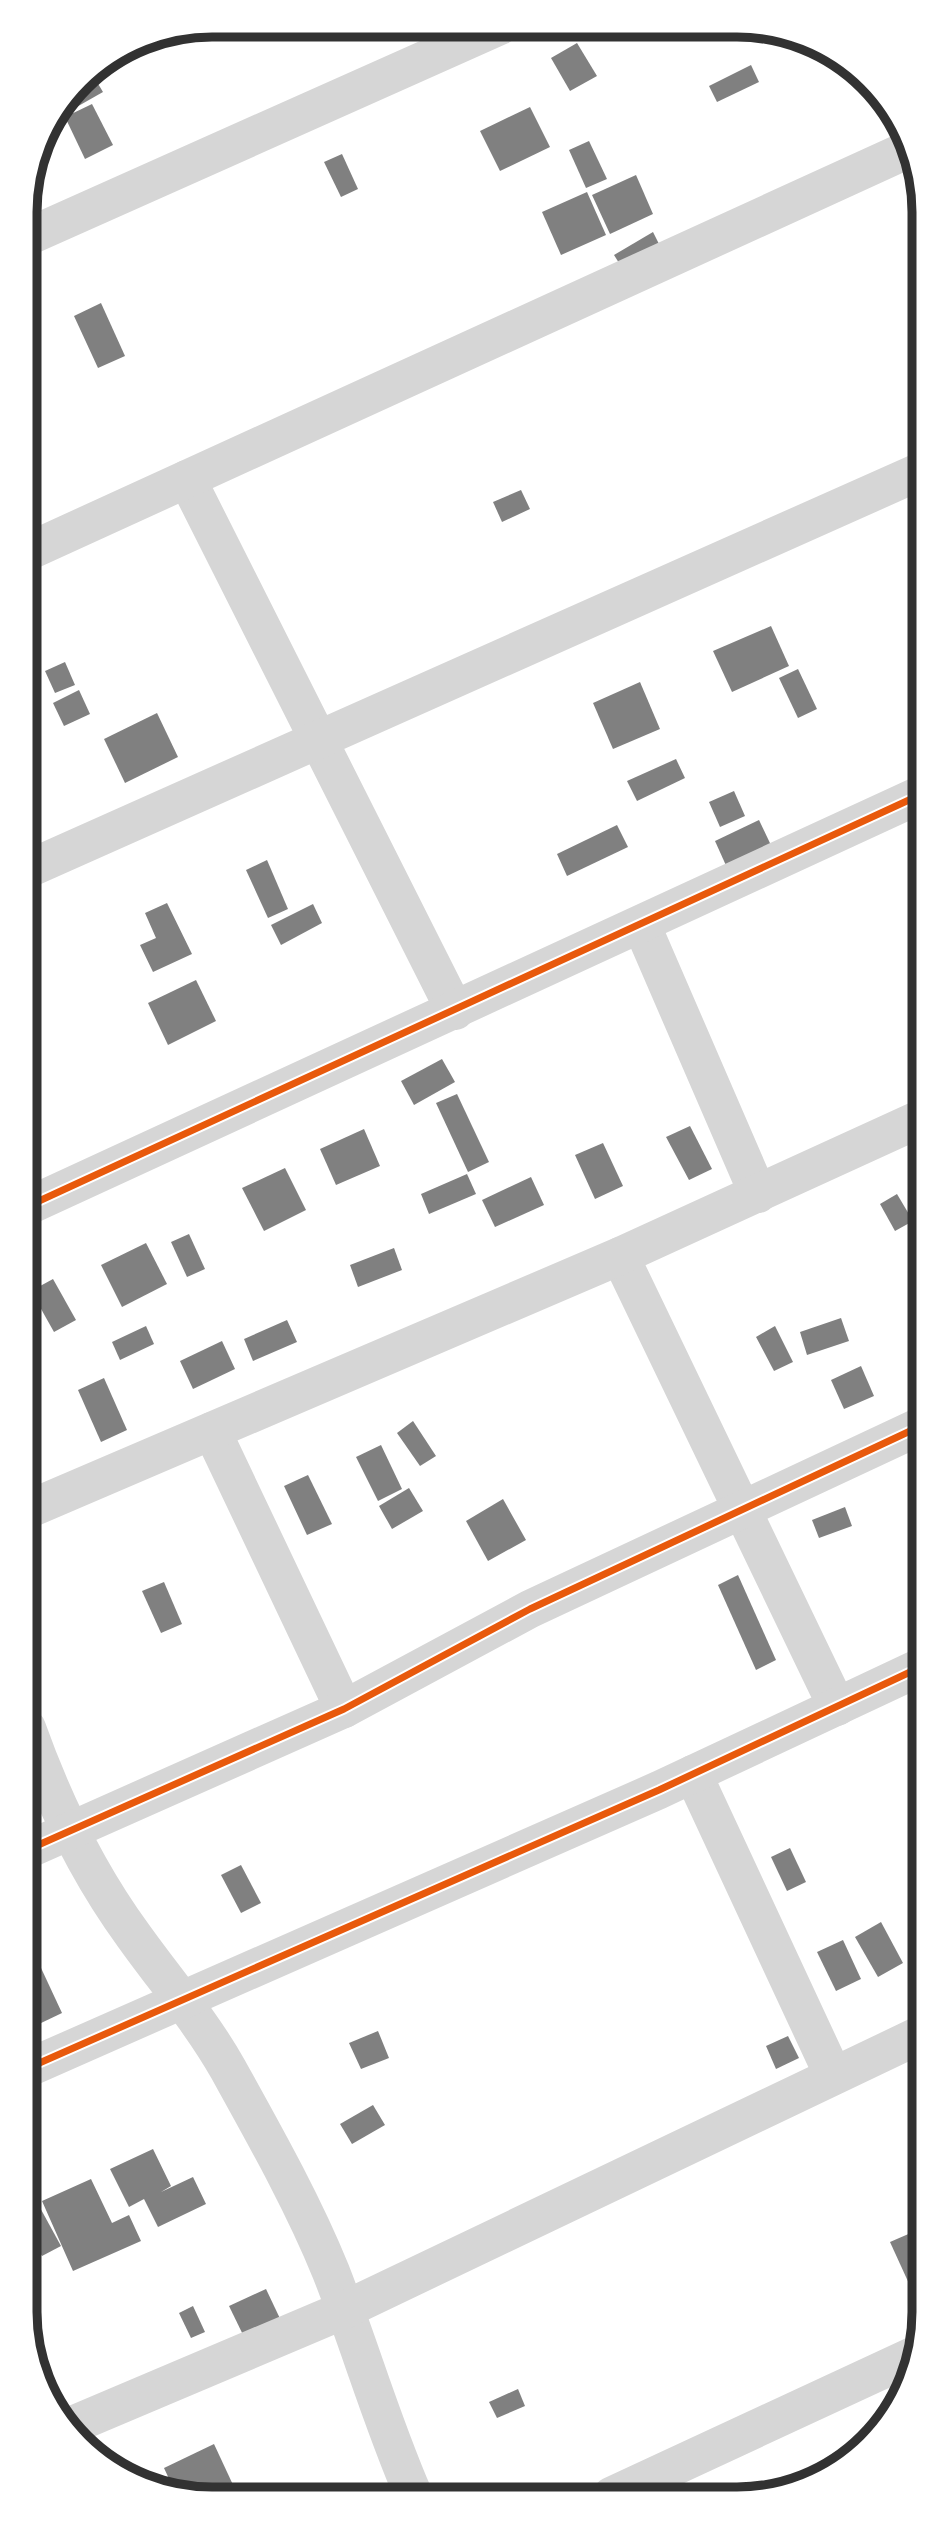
<svg xmlns="http://www.w3.org/2000/svg" width="949" height="2524" font-family="'Exo 2',sans-serif">
  <style>
    .building { fill: #808080 }
    .lines { fill: none; stroke-linecap: round; stroke-linejoin: round }
    .street { stroke: #d6d6d6; stroke-width: 38 }
    .cycleway-casing { stroke: #fff; stroke-width: 11 }
    .cycleway { stroke: #e8590c; stroke-width: 7 }
    .rim { fill: none; stroke: #323232; stroke-width: 9 }
  </style>
  <rect width="100%" height="100%" fill="#fff"/>
  <g class="building">
    <polygon points="577,43 597,76 570,91 551,58"/>
    <polygon points="751,65 759,82 717,102 709,86"/>
    <polygon points="91,72 103,92 66,113 62,106 84,76"/>
    <polygon points="92,104 113,145 85,159 65,117"/>
    <polygon points="530,107 550,147 500,171 480,131"/>
    <polygon points="589,141 607,179 586,188 569,150"/>
    <polygon points="342,154 358,189 341,197 324,162"/>
    <polygon points="636,175 653,214 610,234 592,195"/>
    <polygon points="587,192 606,235 561,255 542,212"/>
    <polygon points="653,232 662,250 624,271 614,255"/>
    <polygon points="101,303 125,356 98,368 74,316"/>
    <polygon points="521,490 530,509 502,522 493,502"/>
    <polygon points="771,626 789,666 732,692 713,651"/>
    <polygon points="65,662 75,685 55,693 45,671"/>
    <polygon points="798,669 817,709 798,718 779,678"/>
    <polygon points="640,682 660,729 613,749 593,703"/>
    <polygon points="79,690 90,714 64,726 53,703"/>
    <polygon points="157,713 178,757 125,783 104,739"/>
    <polygon points="676,759 685,778 637,801 627,781"/>
    <polygon points="734,791 745,816 720,827 709,802"/>
    <polygon points="26,801 39,830 26,835"/>
    <polygon points="759,820 778,860 733,881 715,841"/>
    <polygon points="617,825 628,847 567,876 557,854"/>
    <polygon points="267,860 288,909 268,918 246,870"/>
    <polygon points="167,903 192,954 153,972 140,945 156,938 145,913"/>
    <polygon points="313,904 322,923 281,945 271,925"/>
    <polygon points="196,980 216,1021 168,1045 148,1003"/>
    <polygon points="442,1059 455,1082 414,1105 401,1081"/>
    <polygon points="457,1094 489,1162 468,1172 436,1103"/>
    <polygon points="690,1126 712,1169 689,1180 666,1137"/>
    <polygon points="364,1129 380,1166 336,1185 320,1149"/>
    <polygon points="603,1143 623,1186 595,1199 575,1155"/>
    <polygon points="285,1168 306,1210 264,1231 242,1188"/>
    <polygon points="467,1174 476,1194 429,1214 421,1194"/>
    <polygon points="531,1177 544,1205 495,1227 482,1200"/>
    <polygon points="897,1194 913,1221 895,1231 880,1204"/>
    <polygon points="189,1234 205,1269 187,1277 171,1242"/>
    <polygon points="146,1243 167,1284 122,1307 101,1265"/>
    <polygon points="394,1248 402,1270 358,1287 350,1265"/>
    <polygon points="53,1279 76,1320 54,1332 31,1291"/>
    <polygon points="841,1318 849,1341 807,1355 800,1332"/>
    <polygon points="287,1320 297,1342 253,1361 244,1339"/>
    <polygon points="146,1326 154,1344 120,1360 112,1342"/>
    <polygon points="775,1326 793,1362 774,1371 756,1337"/>
    <polygon points="222,1341 235,1369 193,1389 180,1361"/>
    <polygon points="861,1366 874,1396 844,1409 831,1380"/>
    <polygon points="104,1378 127,1430 101,1442 78,1390"/>
    <polygon points="413,1421 436,1456 420,1466 397,1433"/>
    <polygon points="381,1445 402,1489 378,1501 356,1457"/>
    <polygon points="308,1475 332,1524 307,1535 284,1486"/>
    <polygon points="409,1488 423,1511 392,1529 379,1506"/>
    <polygon points="503,1499 526,1540 488,1561 466,1521"/>
    <polygon points="845,1507 852,1526 819,1538 812,1520"/>
    <polygon points="738,1575 776,1660 756,1670 718,1585"/>
    <polygon points="164,1582 182,1624 161,1633 142,1591"/>
    <polygon points="790,1848 806,1882 787,1891 771,1857"/>
    <polygon points="241,1865 261,1903 241,1913 221,1875"/>
    <polygon points="881,1922 903,1963 878,1977 855,1937"/>
    <polygon points="28,1940 62,2013 39,2024 28,2000"/>
    <polygon points="843,1940 861,1979 836,1991 817,1952"/>
    <polygon points="378,2031 389,2058 361,2069 349,2043"/>
    <polygon points="788,2036 799,2058 776,2069 766,2046"/>
    <polygon points="373,2105 385,2125 352,2144 340,2124"/>
    <polygon points="153,2149 171,2186 161,2192 193,2177 206,2204 158,2227 144,2199 129,2207 110,2169"/>
    <polygon points="91,2179 112,2223 129,2215 141,2241 73,2271 42,2201"/>
    <polygon points="38,2204 61,2246 42,2256 28,2235 28,2209"/>
    <polygon points="913,2232 924,2256 924,2282 911,2288 890,2242"/>
    <polygon points="266,2289 284,2327 247,2343 229,2306"/>
    <polygon points="193,2306 205,2332 191,2338 179,2313"/>
    <polygon points="518,2389 525,2406 497,2418 489,2402"/>
    <polygon points="214,2444 234,2487 215,2496 177,2496 164,2468"/>
  </g>
  <g class="lines">
    <g class="street">
      <polyline points="25,238 500,26"/>
      <polyline points="187,479 455,1011"/>
      <polyline points="25,553 907,150"/>
      <polyline points="26,870 921,471"/>
      <polyline points="642,926 758,1194"/>
      <polyline points="26,1207 922,794"/>
      <polyline points="620,1256 837,1707"/>
      <polyline points="212,1431 344,1709"/>
      <polyline points="27,1510 620,1256 922,1118"/>
      <path d="M27,1728c26,73 60,144 106,207 32,45 68,86 95,134 36,65 75,134 103,203 29,74 51,151 83,224"/>
      <polyline points="693,1774 833,2075"/>
      <polyline points="27,1850 344,1709 530,1609 923,1425"/>
      <polyline points="28,2068 659,1790 923,1666"/>
      <polyline points="70,2426 344,2310 924,2033"/>
      <polyline points="611,2496 917,2354"/>
    </g>
    <g class="cycleway-casing">
      <g id="cycleway">
        <polyline points="26,1207 922,794"/>
        <polyline points="27,1850 344,1709 530,1609 923,1425"/>
        <polyline points="28,2068 659,1790 923,1666"/>
      </g>
    </g>
    <use href="#cycleway" class="cycleway"/>
  </g>
  <path d="M0 0H949V2524H0ZM212 37H737A175 175 0 0 1 912 212V2312A175 175 0 0 1 737 2487H212A175 175 0 0 1 37 2312V212A175 175 0 0 1 212 37Z" fill="#fff" fill-rule="evenodd"/>
  <path class="rim" d="M212 37H737A175 175 0 0 1 912 212V2312A175 175 0 0 1 737 2487H212A175 175 0 0 1 37 2312V212A175 175 0 0 1 212 37Z"/>
</svg>
